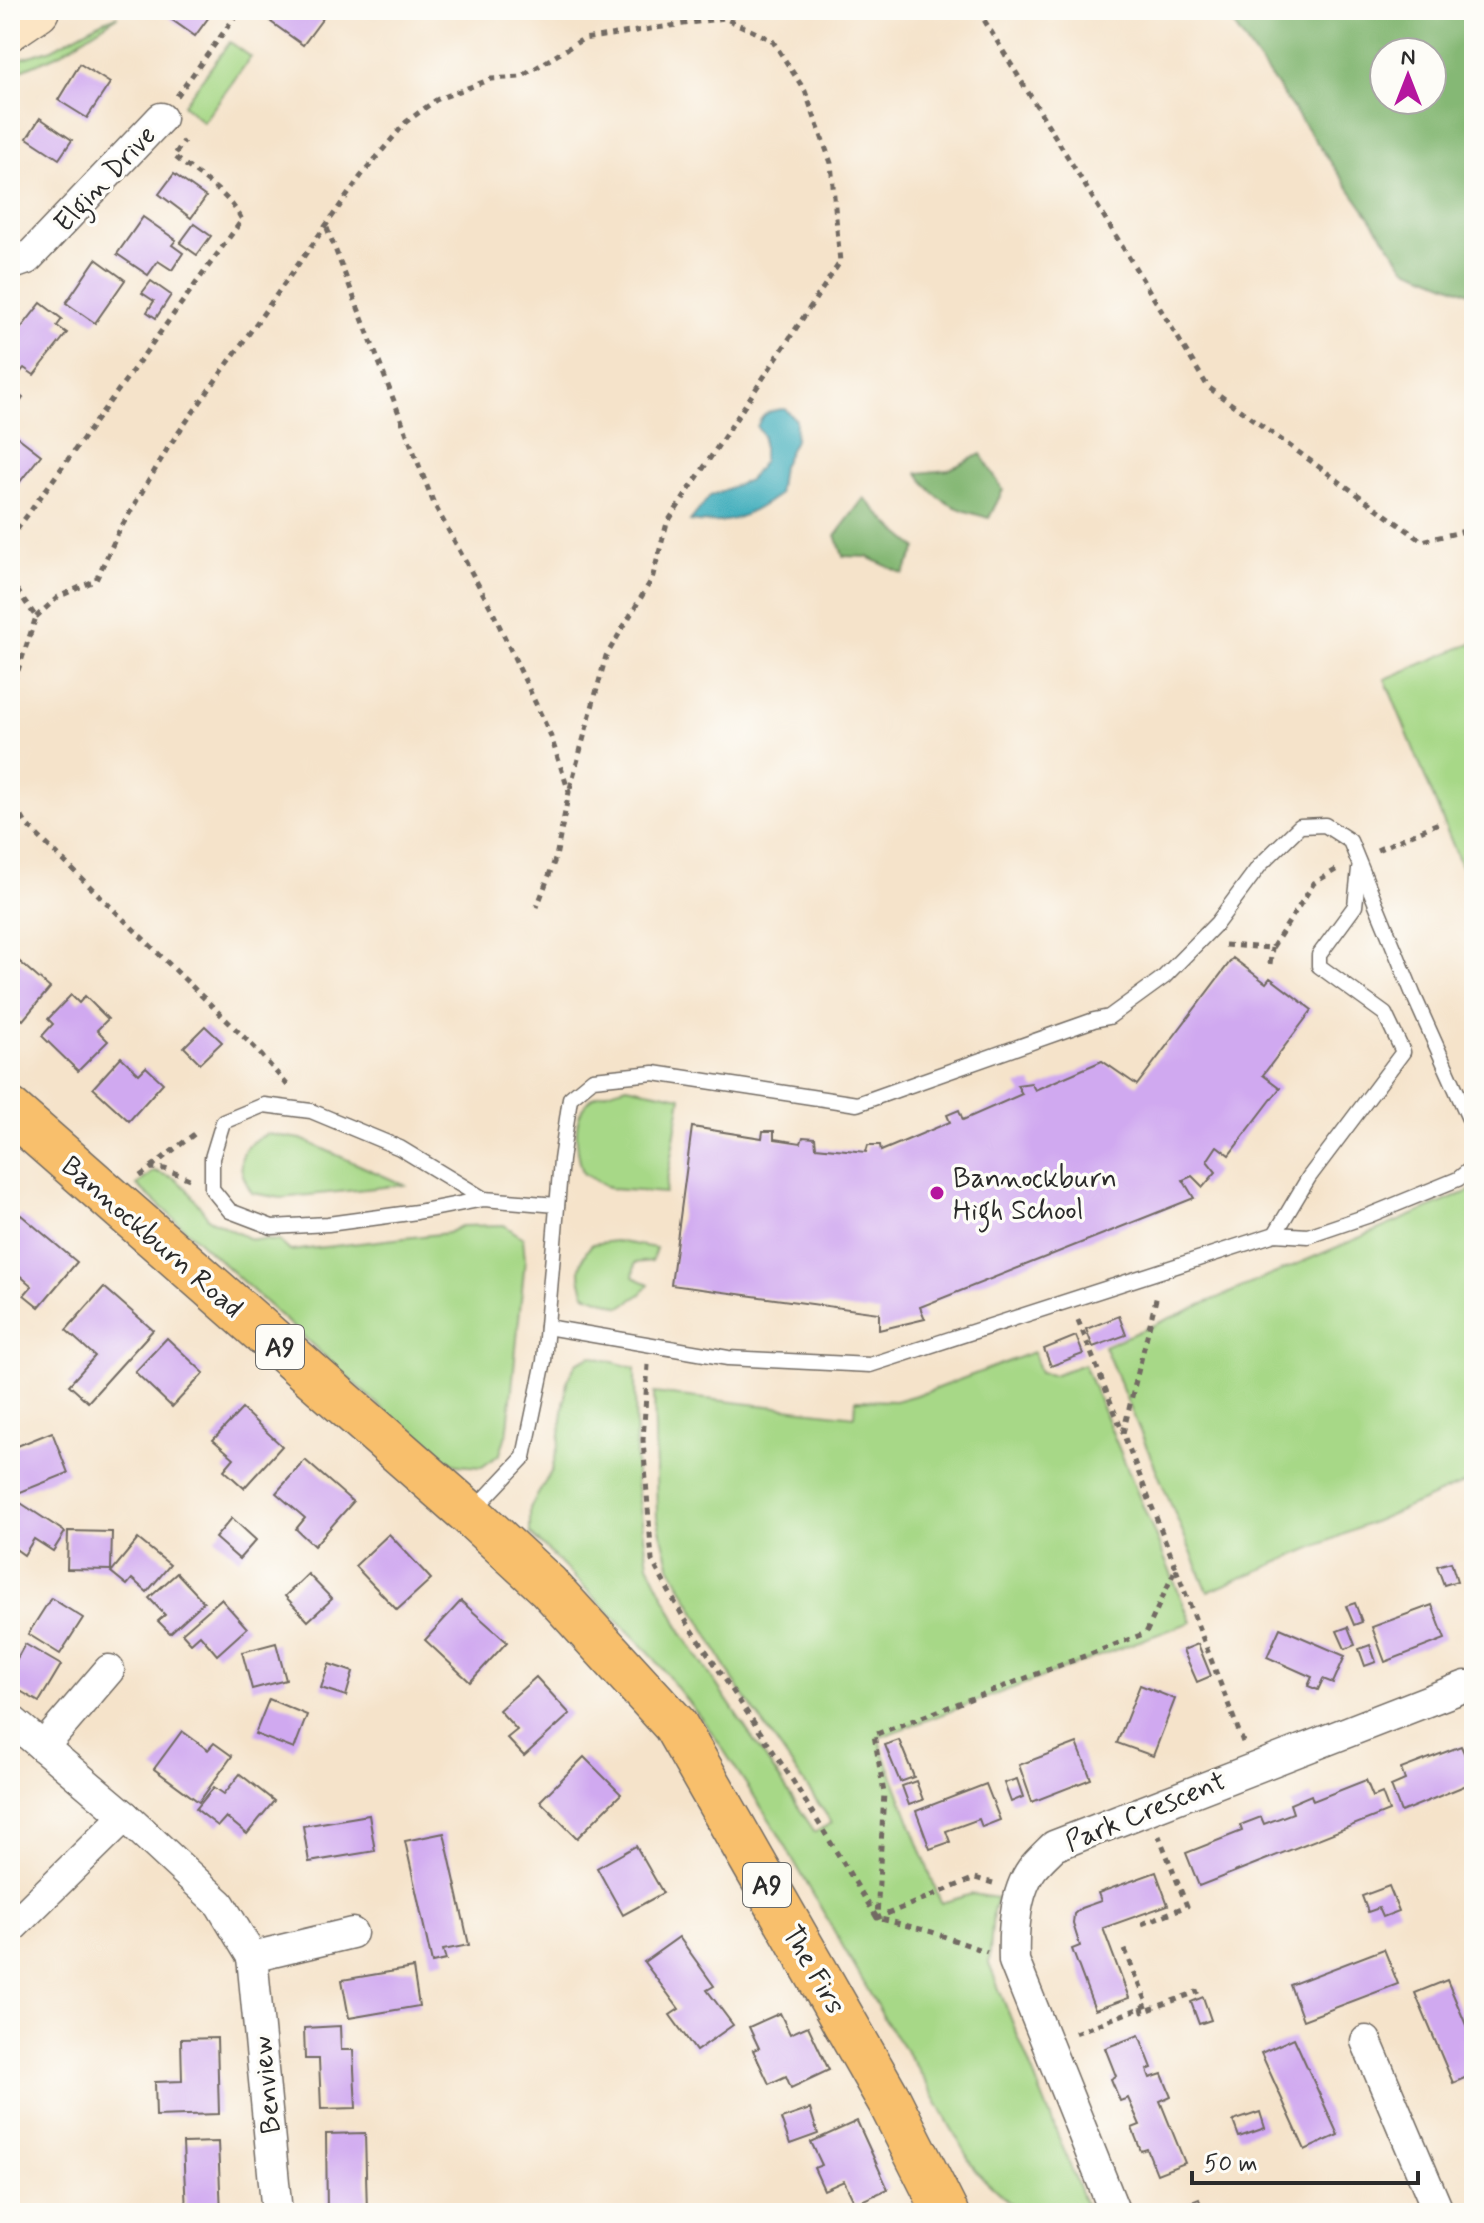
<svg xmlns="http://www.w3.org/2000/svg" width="1484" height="2223" font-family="Mynerve,sans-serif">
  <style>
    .green { fill: #a7d887; stroke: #698259; stroke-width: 2 }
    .forest { fill: #85b874; stroke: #587250; stroke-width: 2; fill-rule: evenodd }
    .water { fill: #3fadbc; stroke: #356c74; stroke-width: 2 }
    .building { fill: #d0a9f0 }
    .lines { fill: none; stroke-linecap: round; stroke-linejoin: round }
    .lane-casing { stroke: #726b63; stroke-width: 17 }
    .street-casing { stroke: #726b63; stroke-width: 33 }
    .secondary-casing { stroke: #726b63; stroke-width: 45 }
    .primary-casing { stroke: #726b63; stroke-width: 47 }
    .path { stroke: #726b63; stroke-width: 5; stroke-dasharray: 6 6; stroke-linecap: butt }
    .lane { stroke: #fff; stroke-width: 14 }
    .street { stroke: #fff; stroke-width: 30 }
    .secondary { stroke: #fce5c4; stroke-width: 42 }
    .primary { stroke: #f8bf6c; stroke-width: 44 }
    .poi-dot { fill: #b5179e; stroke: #fdfcf7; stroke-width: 3 }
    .labels { text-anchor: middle; stroke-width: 7; stroke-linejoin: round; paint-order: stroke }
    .shield { fill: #fdfcf7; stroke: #6a6a68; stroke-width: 2 }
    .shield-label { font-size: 26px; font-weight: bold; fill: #2b2b2b }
    .street-label { font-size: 28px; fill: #2b2b2b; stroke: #fdfcf7 }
    .poi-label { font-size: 28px; fill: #2b2b2b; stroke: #fdfcf7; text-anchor: start }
  </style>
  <rect width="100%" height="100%" fill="#fdfcf7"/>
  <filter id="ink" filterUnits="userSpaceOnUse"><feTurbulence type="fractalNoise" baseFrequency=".0125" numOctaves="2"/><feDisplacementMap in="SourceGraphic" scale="16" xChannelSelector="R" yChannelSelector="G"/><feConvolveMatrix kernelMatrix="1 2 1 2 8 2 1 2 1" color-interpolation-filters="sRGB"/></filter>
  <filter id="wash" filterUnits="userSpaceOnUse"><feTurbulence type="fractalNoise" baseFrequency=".006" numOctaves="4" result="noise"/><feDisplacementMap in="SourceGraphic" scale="32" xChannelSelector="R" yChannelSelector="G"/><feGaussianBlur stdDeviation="1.8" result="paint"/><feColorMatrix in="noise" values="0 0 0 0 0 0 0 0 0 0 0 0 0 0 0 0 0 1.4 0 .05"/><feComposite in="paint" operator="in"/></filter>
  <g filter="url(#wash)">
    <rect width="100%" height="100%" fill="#f5e3ca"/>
    <g class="green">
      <polygon points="118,16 59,54 10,75 10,62 52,49 103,21"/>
      <polygon points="230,42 251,57 203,122 183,105"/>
      <polygon points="1474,642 1474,897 1385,679"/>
      <path d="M627,1086l54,11 -16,96 -54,-4 -28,-16c-7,-23 -14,-64 13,-77 9,-4 21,-7 31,-10z"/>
      <path d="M267,1134l34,5 103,46 -123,13 -29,-5c-17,-27 -16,-45 15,-59z"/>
      <polygon points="154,1171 174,1178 187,1189 209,1219 250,1239 279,1241 290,1251 448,1233 461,1226 504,1225 523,1238 525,1260 508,1428 500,1454 482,1467 457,1465 422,1445 137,1185"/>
      <polygon points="1474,1189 1474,1479 1208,1592 1104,1346"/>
      <path d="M615,1241l41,7 -4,13 -17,2 -2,14 16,7 -8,10 -20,13 -36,-13c-8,-20 -7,-33 7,-50z"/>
      <polygon points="1033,1352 1040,1373 1053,1375 1084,1364 1191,1622 878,1738 941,1903 972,1894 997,1898 993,1912 989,1964 1089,2213 1014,2213 1011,2204 976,2172 920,2072 888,2025 775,1828 713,1734 650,1653 530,1533 530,1508 552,1470 559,1442 567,1382 576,1363 591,1356 635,1368 636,1480 648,1564 682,1633 815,1832 832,1823 733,1680 669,1564 657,1517 654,1393 855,1416 856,1400 895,1401 927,1392"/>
    </g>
    <g class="forest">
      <path d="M1223,10h251v285l-69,-28zM1384,52h48v48h-48z"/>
      <path d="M981,454l22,36 -14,28c-31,-8 -54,-16 -71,-45l30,-3z"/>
      <polygon points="864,498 893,528 917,548 903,574 868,557 843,556 836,535"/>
    </g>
    <path class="water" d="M785,409l11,11 -1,20 -13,26 -4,29c-29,21 -51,32 -88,26l20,-25 39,-16 14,-18v-26l-6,-9c5,-14 13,-17 28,-18z"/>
    <g id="blocks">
      <g class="building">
        <polygon points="158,10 214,10 195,36"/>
        <polygon points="281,10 329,10 303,45 271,22"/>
        <polygon points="80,64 110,83 87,118 58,100"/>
        <polygon points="40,118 72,140 59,159 27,138"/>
        <polygon points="174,174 206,197 191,218 159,194"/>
        <polygon points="143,217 176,240 172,245 183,253 172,270 158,261 148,275 117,254"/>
        <polygon points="194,224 211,236 197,255 180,243"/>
        <polygon points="96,259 125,280 95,323 66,303"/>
        <polygon points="151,281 171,295 156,318 147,312 154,301 142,293"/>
        <polygon points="41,303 62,319 57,326 67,333 34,375 24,368 16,378 10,373 10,342"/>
        <polygon points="10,389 23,398 10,416"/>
        <polygon points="10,431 41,455 15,488 10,484"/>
        <polygon points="13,956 50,988 23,1020 10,1009 10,959"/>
        <polygon points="1233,958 1266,983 1270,978 1312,1010 1263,1075 1280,1088 1229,1155 1217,1146 1207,1161 1216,1172 1203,1187 1192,1176 1183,1180 1194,1198 920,1307 925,1319 879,1330 879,1313 671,1285 692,1127 762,1138 763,1131 774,1131 774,1139 801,1143 803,1137 815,1138 816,1147 866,1152 868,1145 880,1145 881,1151 950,1122 947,1115 959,1110 963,1120 1022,1094 1017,1085 1031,1083 1035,1090 1102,1061 1137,1085"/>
        <polygon points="71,995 79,1003 85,996 108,1019 97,1030 108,1041 78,1071 42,1036 53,1024 48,1019"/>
        <polygon points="205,1026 222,1042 200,1063 184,1047"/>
        <polygon points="121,1057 139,1074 146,1067 163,1083 129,1121 93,1088"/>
        <polygon points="21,1215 77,1262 39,1307 24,1295 32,1286 18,1274 10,1283 10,1270 14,1265 10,1262 10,1251 13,1248 10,1245 10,1227"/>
        <polygon points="104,1287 153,1330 88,1402 69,1385 95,1356 66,1330"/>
        <polygon points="1119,1316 1126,1335 1093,1347 1086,1329"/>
        <polygon points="1076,1336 1083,1354 1051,1366 1044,1349"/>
        <polygon points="167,1338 204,1373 172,1407 135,1372"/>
        <polygon points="242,1409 282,1446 244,1488 224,1470 234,1458 213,1440"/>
        <polygon points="52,1432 68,1473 18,1493 10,1475 10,1449"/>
        <polygon points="305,1460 353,1502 314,1546 296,1529 305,1518 276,1493"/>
        <polygon points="10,1496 65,1532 53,1551 34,1539 24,1555 10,1545"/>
        <polygon points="232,1518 256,1540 239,1559 215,1538"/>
        <polygon points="68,1531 112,1532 111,1570 67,1569"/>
        <polygon points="389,1534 431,1579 397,1610 355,1566"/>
        <polygon points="138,1539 170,1565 147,1592 132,1579 127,1585 111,1572"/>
        <polygon points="1451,1562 1457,1581 1444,1585 1437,1566"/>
        <polygon points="177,1573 204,1602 170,1633 158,1621 165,1615 149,1598"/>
        <polygon points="308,1574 332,1599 308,1621 285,1596"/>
        <polygon points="51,1598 83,1618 60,1654 28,1634"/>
        <polygon points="221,1599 247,1628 217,1655 200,1635 191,1643 182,1633"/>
        <polygon points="461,1601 507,1642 470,1682 425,1640"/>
        <polygon points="1355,1603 1362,1622 1354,1625 1346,1606"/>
        <polygon points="1432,1605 1445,1639 1385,1662 1372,1627"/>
        <polygon points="1348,1627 1355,1645 1345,1649 1337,1631"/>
        <polygon points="1280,1628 1345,1656 1333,1683 1323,1679 1318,1690 1308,1686 1312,1677 1267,1657"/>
        <polygon points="276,1643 286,1680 252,1689 242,1652"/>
        <polygon points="25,1644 61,1665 39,1702 10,1685 10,1671"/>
        <polygon points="1198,1644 1211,1676 1197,1682 1183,1650"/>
        <polygon points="1370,1645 1376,1662 1365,1666 1359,1649"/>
        <polygon points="329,1664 353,1672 346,1696 321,1688"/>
        <polygon points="536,1677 570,1714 524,1756 507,1738 517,1730 499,1710"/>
        <polygon points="1140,1685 1175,1699 1153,1756 1117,1743"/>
        <polygon points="269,1699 307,1715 294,1749 255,1734"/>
        <polygon points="182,1731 208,1750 214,1743 232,1756 199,1802 154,1769"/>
        <polygon points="899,1740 914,1777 900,1782 885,1745"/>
        <polygon points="1077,1743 1091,1779 1032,1802 1019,1765"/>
        <polygon points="1461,1746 1465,1755 1474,1752 1474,1782 1401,1812 1391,1786 1405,1780 1401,1769"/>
        <polygon points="584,1757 621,1794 577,1838 540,1801"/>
        <polygon points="240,1774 274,1801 247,1834 226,1817 218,1826 196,1809 214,1787 224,1794"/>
        <polygon points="1017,1779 1023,1797 1011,1802 1004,1783"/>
        <polygon points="1366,1780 1373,1797 1382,1793 1389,1811 1199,1886 1186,1853 1242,1831 1240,1825 1261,1817 1264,1824 1293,1813 1290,1804 1311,1795 1313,1801"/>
        <polygon points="916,1781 923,1800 909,1805 902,1786"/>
        <polygon points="986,1784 1000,1820 982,1827 979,1819 946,1831 950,1842 930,1849 916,1811"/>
        <polygon points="369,1815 375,1851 309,1862 303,1826"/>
        <polygon points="444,1833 469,1945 443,1950 446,1960 432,1963 405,1841"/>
        <polygon points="636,1846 663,1893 623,1915 597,1868"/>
        <polygon points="1156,1872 1168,1905 1103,1928 1129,1998 1095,2010 1072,1949 1080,1946 1073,1924 1074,1914 1081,1908 1101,1901 1098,1893"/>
        <polygon points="1389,1886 1399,1911 1383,1917 1379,1908 1368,1912 1362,1896"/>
        <polygon points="679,1937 714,1986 707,1990 733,2025 696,2051 670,2015 679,2009 644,1962"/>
        <polygon points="1384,1949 1398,1984 1303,2020 1290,1985"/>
        <polygon points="413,1968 419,2006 349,2018 342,1980"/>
        <polygon points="1447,1980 1474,2044 1474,2074 1453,2083 1415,1993"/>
        <polygon points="1203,1997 1211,2020 1199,2024 1191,2002"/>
        <polygon points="780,2013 790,2034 808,2026 829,2070 791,2088 786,2076 769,2084 753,2050 759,2048 749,2027"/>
        <polygon points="340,2026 341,2050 353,2050 356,2108 321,2109 319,2059 305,2059 304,2028"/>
        <polygon points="1139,2035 1152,2068 1147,2070 1150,2078 1162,2074 1171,2096 1160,2101 1185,2163 1157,2174 1147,2149 1141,2151 1132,2128 1140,2125 1128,2098 1120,2101 1111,2079 1116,2076 1105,2048"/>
        <polygon points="217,2038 219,2114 156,2116 155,2082 182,2081 181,2039"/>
        <polygon points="1294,2038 1338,2135 1305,2150 1261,2053"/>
        <polygon points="810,2109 818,2134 790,2144 781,2119"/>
        <polygon points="1260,2112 1265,2128 1239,2137 1233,2121"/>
        <polygon points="857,2121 888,2189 855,2204 844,2181 824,2190 814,2168 822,2165 811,2142"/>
        <polygon points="365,2133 367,2213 327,2213 326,2134"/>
        <polygon points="218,2142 221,2213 186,2213 183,2143"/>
        <polygon points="1199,2199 1204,2213 1164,2213"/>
      </g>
    </g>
  </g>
  <g filter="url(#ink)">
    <use href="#blocks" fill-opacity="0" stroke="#726b63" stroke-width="2"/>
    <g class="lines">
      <g class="lane-casing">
        <g id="lane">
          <polyline points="484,1199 400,1148 311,1111 264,1105 223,1122 212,1158 212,1189 230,1211 272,1227 328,1224 417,1212 484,1199 557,1205"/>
          <polyline points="1275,1234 1309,1177 1403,1052 1385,1014 1319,966 1319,955 1355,906 1359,869"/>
          <polyline points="547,1327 728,1358 870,1365 1275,1234 1308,1236 1370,1215 1458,1179 1474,1166"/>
          <polyline points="473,1511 524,1457 544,1361 561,1160 570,1098 593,1079 654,1073 857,1104 1094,1020 1109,1017 1164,977 1217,923 1260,865 1300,826 1325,825 1350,841 1413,994 1474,1130"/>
        </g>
      </g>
      <g class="street-casing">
        <g id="street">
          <polyline points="10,265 27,259 161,118"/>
          <polyline points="10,1719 125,1816 220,1904 252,1957 277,2213"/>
          <polyline points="43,1747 109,1670"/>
          <polyline points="10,1929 125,1816"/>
          <polyline points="252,1957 352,1933"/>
          <polyline points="1366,2041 1439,2213"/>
          <path d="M1115,2213l-101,-252c-1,-29 0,-67 18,-92 6,-8 15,-16 22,-23l412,-160 8,1"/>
        </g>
      </g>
      <g class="secondary-casing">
        <polyline id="secondary" points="10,29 38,10"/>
      </g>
      <g class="primary-casing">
        <polyline id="primary" points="10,1110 470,1514 548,1586 675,1725 889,2100 946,2213"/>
      </g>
      <g class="path">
        <polyline points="978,10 1208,387 1422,541 1474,529"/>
        <polyline points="177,96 240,10"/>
        <polyline points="327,228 434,504 491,608 550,734 569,792 556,857 537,907"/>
        <path d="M10,539l232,-319c-13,-27 -45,-45 -68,-64l10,-15"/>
        <polyline points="10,580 36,617 10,694"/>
        <polyline points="36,617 58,597 96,580 119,531 169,446 361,176 406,122 436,100 491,79 521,77 583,39 724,18 772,40 805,91 831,163 840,262 667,523 652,579 606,656 569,792"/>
        <polyline points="10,796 26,824 256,1049 289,1087"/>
        <polyline points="1377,850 1443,821"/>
        <polyline points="1225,945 1272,948 1314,883 1339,868"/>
        <polyline points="1270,964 1272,948"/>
        <polyline points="151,1167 197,1132"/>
        <polyline points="140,1176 151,1168 165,1169 192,1180"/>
        <polyline points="1078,1320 1123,1433"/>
        <polyline points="648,1365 643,1440 652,1561 682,1615 793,1781 877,1918 932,1932 987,1952"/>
        <polyline points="1176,1569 1243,1742"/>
        <polyline points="993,1883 975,1878 877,1918 884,1793 874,1735 1146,1633 1176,1568 1123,1433 1157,1295"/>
        <polyline points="1142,1924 1187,1906 1159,1836"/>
        <polyline points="1142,2007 1143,2012 1199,1991"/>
        <polyline points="1075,2033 1148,2005 1123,1945"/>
      </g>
      <use href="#lane" class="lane"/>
      <use href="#street" class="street"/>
      <use href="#secondary" class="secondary"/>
      <use href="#primary" class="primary"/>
    </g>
  </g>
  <circle class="poi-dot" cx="937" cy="1193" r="8"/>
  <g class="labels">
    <g class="shield">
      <rect x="256" y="1325" width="48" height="44" rx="6"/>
      <rect x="743" y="1863" width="48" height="44" rx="6"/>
    </g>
    <g class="shield-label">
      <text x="280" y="1356">A9</text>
      <text x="767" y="1894">A9</text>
    </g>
    <g class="street-label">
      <text transform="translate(104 178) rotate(-47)" y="10">Elgin Drive</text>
      <text transform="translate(153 1236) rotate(41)" y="10">Bannockburn Road</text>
      <text transform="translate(1145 1810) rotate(-22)" y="10">Park Crescent</text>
      <text transform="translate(815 1969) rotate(60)" y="10">The Firs</text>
      <text transform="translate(265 2085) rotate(-96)" y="10">Benview</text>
    </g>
    <g class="poi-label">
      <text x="953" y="1187">Bannockburn<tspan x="953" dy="32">High School</tspan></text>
    </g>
  </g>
  <rect width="1484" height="2223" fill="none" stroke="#fdfcf7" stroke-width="40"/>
  <g transform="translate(1408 76)"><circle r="38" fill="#fdfcf7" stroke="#a9a8a5" stroke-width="2"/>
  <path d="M0-6L14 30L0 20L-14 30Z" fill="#b5179e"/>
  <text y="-12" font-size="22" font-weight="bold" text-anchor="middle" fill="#2b2b2b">N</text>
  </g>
  <path d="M1192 2171v12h226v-12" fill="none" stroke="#2b2b2b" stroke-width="4"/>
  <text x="1204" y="2171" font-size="24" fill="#2b2b2b" stroke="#fdfcf7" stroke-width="6" paint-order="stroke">50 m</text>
</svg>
